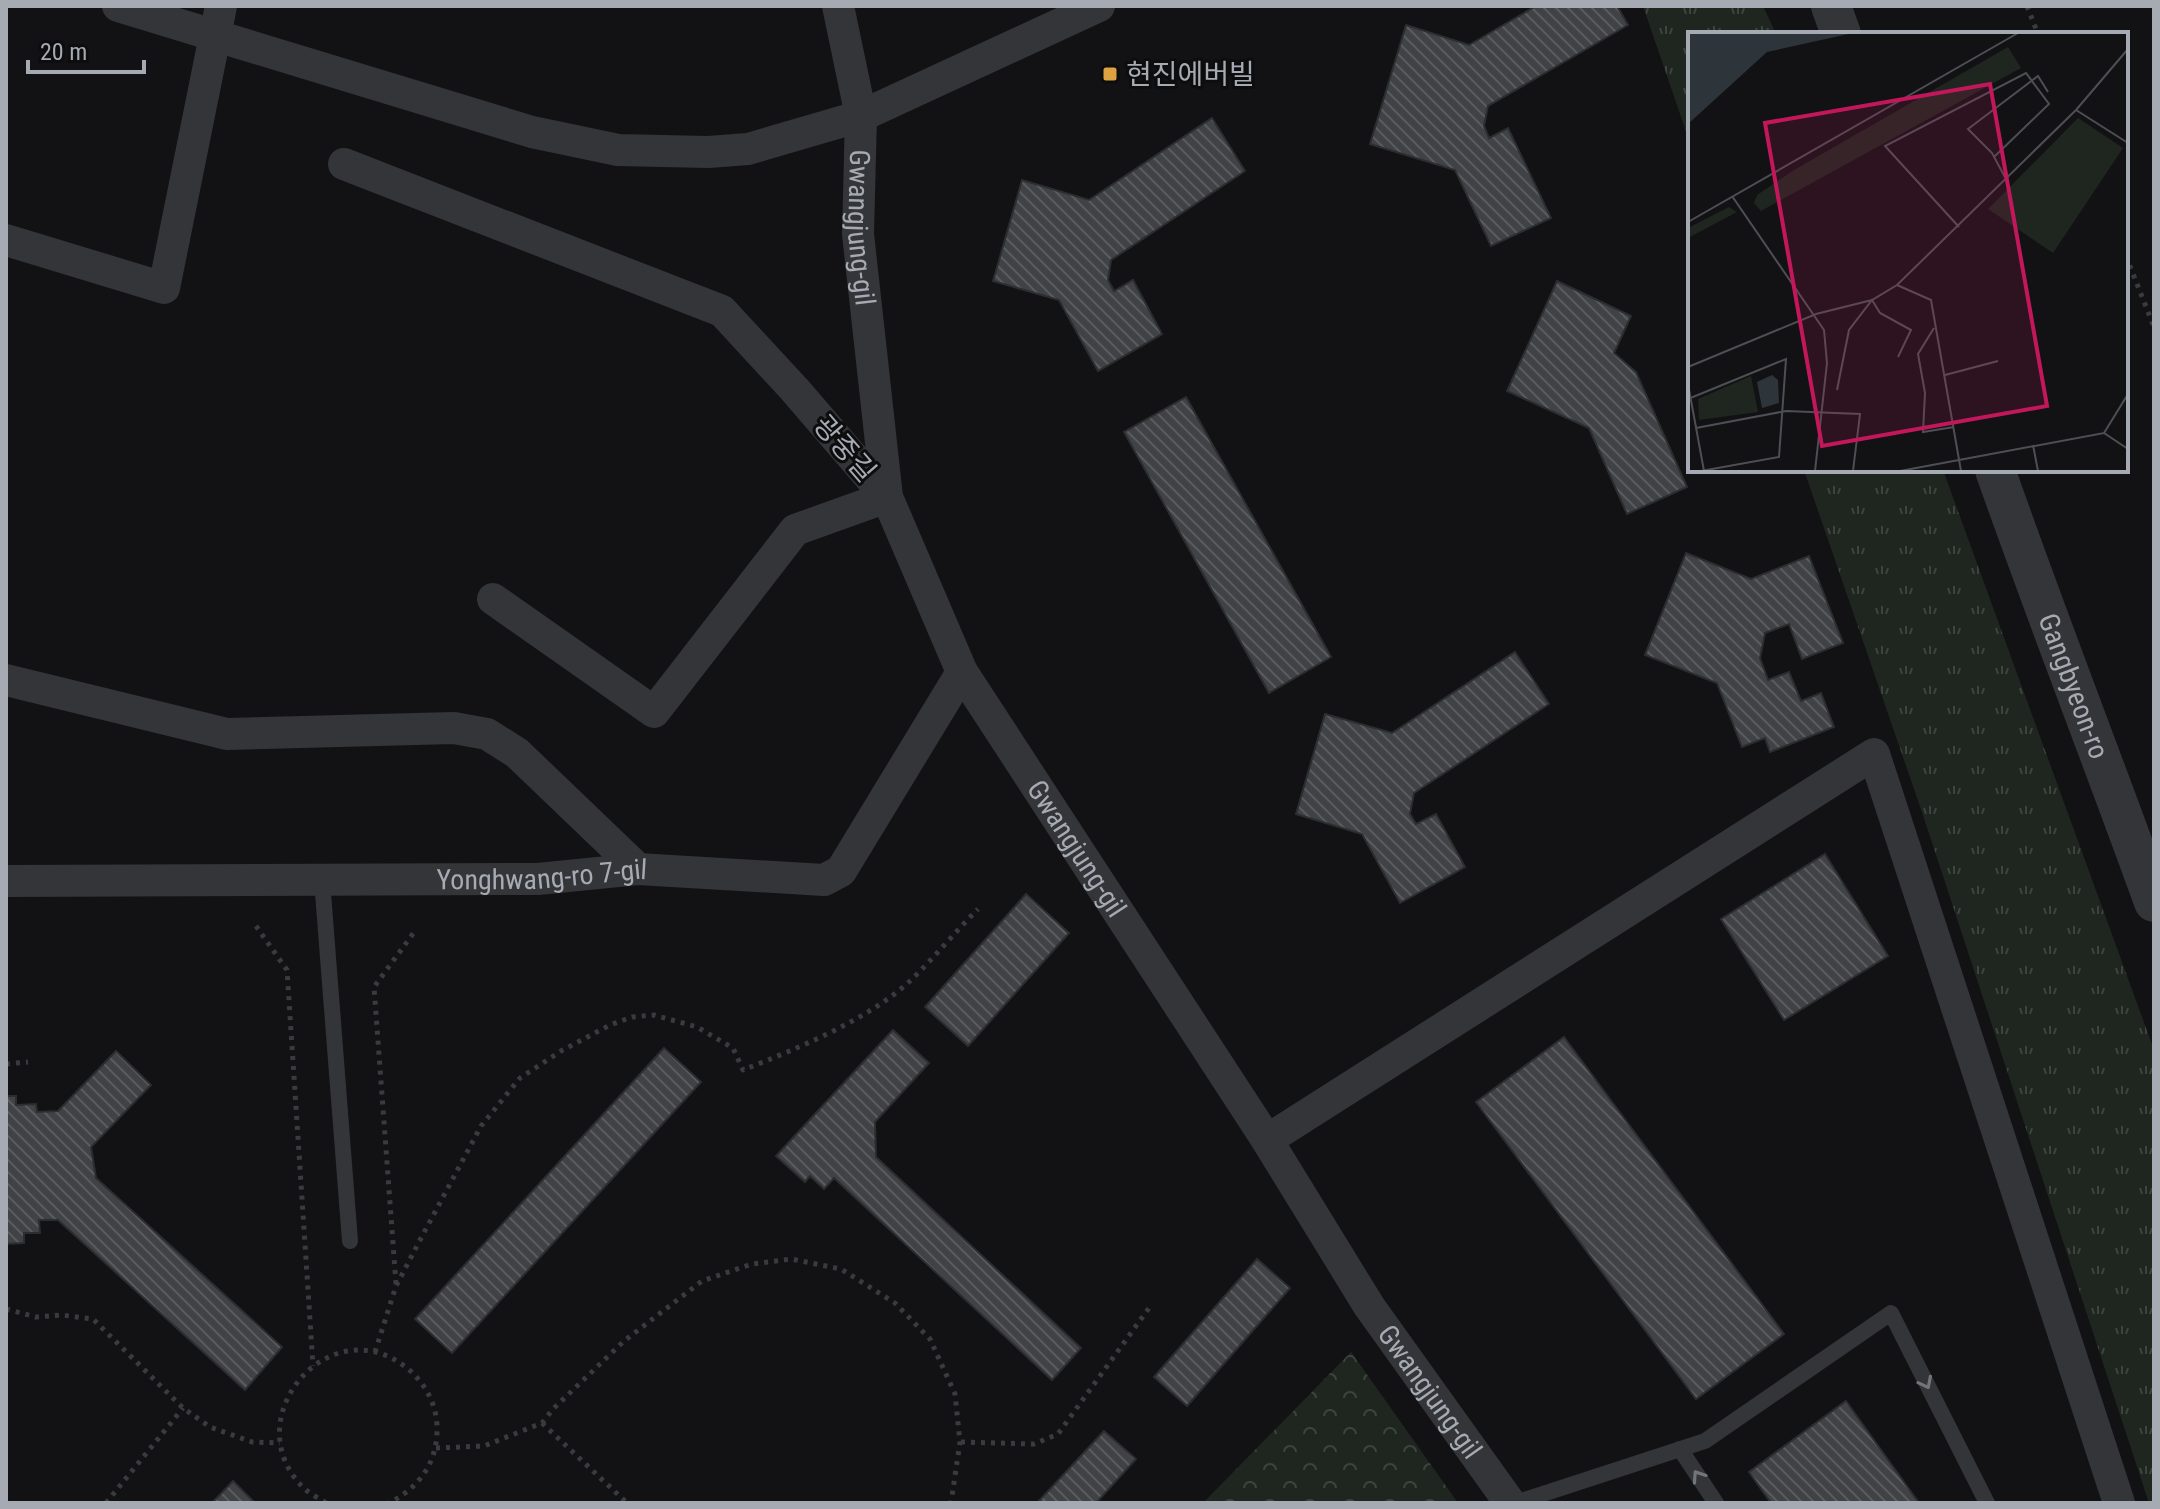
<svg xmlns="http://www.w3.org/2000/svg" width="2160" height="1509" font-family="'Roboto Condensed','Noto Sans KR',sans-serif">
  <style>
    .grass { fill: url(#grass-tufts) }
    .park { fill: url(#park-crowns) }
    .building { fill: url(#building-back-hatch); stroke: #2c2d2f; stroke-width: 2 }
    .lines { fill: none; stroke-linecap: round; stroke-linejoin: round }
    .path { stroke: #3a3b3f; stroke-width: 5; stroke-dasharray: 4 6; stroke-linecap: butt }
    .service { stroke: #343538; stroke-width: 16 }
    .minor { stroke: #343538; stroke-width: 32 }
    .tertiary { stroke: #343538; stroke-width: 40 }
    .oneway { stroke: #72757c }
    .poi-dot { fill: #dda340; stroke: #0d0d0e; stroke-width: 3 }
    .labels { text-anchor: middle; stroke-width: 6; stroke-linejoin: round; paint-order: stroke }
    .poi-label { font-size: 28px; fill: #a5aab3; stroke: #0d0d0e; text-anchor: start }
    .street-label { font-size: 28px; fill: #a5aab3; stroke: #0d0d0e }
    .inset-road { fill: none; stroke: #4d4f54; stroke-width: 2 }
    .view { fill: #c2185b; fill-opacity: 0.15; stroke: #c2185b; stroke-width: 4 }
    .inset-edge { fill: none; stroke: #a5aab3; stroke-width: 4 }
  </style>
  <defs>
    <pattern id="grass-tufts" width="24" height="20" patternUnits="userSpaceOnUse" patternTransform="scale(2)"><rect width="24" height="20" fill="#1f261f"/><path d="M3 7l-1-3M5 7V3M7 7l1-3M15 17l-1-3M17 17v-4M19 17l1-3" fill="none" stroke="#3d433d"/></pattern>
    <pattern id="park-crowns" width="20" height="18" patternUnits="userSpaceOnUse" patternTransform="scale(2)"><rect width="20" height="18" fill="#1f261f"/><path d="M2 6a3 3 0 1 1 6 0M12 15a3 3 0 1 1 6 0" fill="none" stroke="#3d433d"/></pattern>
    <pattern id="building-back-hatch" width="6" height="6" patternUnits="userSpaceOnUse" patternTransform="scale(2)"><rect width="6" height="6" fill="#414246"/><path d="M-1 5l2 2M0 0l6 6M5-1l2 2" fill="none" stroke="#595b5e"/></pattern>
  </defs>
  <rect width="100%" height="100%" fill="#121214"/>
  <g class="grass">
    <polygon points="1643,6 1763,6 1776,34 1690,34 1690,143"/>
    <polygon points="1804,470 1943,470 2154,1050 2154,1503 2149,1503 1923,815"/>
  </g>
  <polygon class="park" points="1351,1352 1458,1503 1203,1503"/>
  <g class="building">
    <polygon points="1536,6 1617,6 1628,25 1488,106 1484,126 1489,138 1508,128 1551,218 1491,246 1455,170 1370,144 1406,25 1469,45"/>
    <polygon points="1212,118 1245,171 1111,260 1108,280 1114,291 1133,280 1162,334 1098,371 1059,300 993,281 1022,180 1089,200"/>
    <polygon points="1557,281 1631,316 1614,353 1636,372 1687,487 1627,514 1589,428 1507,391"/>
    <polygon points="1186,397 1331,657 1269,693 1124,432"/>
    <polygon points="1686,553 1751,579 1809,556 1843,643 1802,659 1789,624 1765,633 1760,658 1768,680 1789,672 1801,701 1821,693 1834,727 1770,752 1765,738 1742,747 1717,683 1645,655"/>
    <polygon points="1515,652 1549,704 1414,793 1410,814 1416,824 1436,814 1465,867 1400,903 1362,834 1296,814 1325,714 1392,733"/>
    <polygon points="1825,854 1888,956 1784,1020 1721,919"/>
    <polygon points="1026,894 1069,933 968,1046 925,1007"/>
    <polygon points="893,1030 929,1063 875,1122 876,1157 1081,1348 1052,1380 834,1178 824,1189 810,1176 805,1182 776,1156"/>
    <polygon points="1564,1037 1784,1334 1696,1399 1476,1102"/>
    <polygon points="664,1048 701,1082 452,1353 415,1319"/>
    <polygon points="116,1051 151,1085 91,1147 96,1178 282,1347 245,1390 58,1220 39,1220 40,1233 24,1233 24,1243 6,1244 6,1096 16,1096 16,1105 36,1104 37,1112 58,1111"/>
    <polygon points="1257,1259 1290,1288 1187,1406 1154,1377"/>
    <polygon points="1846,1401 1919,1503 1771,1503 1749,1472"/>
    <polygon points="1104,1431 1136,1459 1096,1503 1037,1503"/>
    <polygon points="233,1481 255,1503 212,1503"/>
  </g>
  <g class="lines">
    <g class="path">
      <polyline points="2027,6 2038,34"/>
      <polyline points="2126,256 2154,327"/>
      <polyline points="256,926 287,970 313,1366"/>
      <polyline points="6,1064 28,1062"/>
      <polyline points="396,1284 374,987 415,931"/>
      <polyline points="6,1309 36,1317 62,1315 93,1319 183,1408 210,1427 252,1442 280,1443"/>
      <path d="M375,1352l21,-66 24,-46 61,-114 39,-48 41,-27 49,-26 22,-8 22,-2 43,12 36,21 10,22c53,-21 125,-50 167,-89 24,-23 45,-49 68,-72"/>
      <polyline points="542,1423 627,1503"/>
      <polyline points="961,1442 1034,1444 1058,1434 1149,1308"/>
      <polyline points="436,1448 484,1446 542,1423 553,1409 624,1341 702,1281 752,1264 791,1259 841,1269 895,1303 930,1339 955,1394 960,1442 951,1503"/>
      <polyline points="106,1503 183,1408"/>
      <path d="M326,1503c-6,-4 -14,-8 -20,-13 -74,-67 22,-185 101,-122 19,16 31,38 30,64 -1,33 -19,56 -48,71"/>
    </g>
    <g class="service">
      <polyline points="322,880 350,1241"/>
      <polyline points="1680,1449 1716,1503"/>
      <polyline points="1515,1503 1705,1441 1891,1313 1987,1503"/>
    </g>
    <g class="minor">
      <polyline points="118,6 532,132 618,150 708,152 748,149 861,116 1099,6"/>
      <path id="s1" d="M838,6l23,110 -3,118 29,263 75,175 305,468 102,166 141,197"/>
      <polyline points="344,164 722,311 795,390 887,497 795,530 654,712 493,599"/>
      <polyline points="6,240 164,288 221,6"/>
      <polyline points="6,680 227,734 454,728 487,734 517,753 638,869"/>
      <path id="s2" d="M6,881l532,-2 100,-10 186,11 17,-9 121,-199"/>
      <polyline points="1267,1140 1874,754 2119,1503"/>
    </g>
    <g class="tertiary">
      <polyline points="1831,6 1841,34"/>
      <path id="s3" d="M1995,470c51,145 107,288 159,432"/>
    </g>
  </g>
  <defs><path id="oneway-chevron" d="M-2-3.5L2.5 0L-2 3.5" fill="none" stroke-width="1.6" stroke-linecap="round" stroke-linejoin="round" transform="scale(2)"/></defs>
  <g class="oneway">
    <use href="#oneway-chevron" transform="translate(1926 1383) rotate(63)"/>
    <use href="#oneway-chevron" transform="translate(1698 1476) rotate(-124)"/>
  </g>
  <rect class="poi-dot" x="1102" y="66" width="16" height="16" rx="4"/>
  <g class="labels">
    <g class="poi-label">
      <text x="1126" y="84">현진에버빌</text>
    </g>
    <g class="street-label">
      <text dy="10" stroke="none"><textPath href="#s1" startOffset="224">Gwangjung-gil</textPath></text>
      <text transform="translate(845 448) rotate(49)" y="10">광중길</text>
      <text dy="10" stroke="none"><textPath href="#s3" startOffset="230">Gangbyeon-ro</textPath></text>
      <text dy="10" stroke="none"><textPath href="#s1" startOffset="896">Gwangjung-gil</textPath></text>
      <text dy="10" stroke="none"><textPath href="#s2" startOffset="536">Yonghwang-ro 7-gil</textPath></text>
      <text dy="10" stroke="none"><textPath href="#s1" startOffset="1544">Gwangjung-gil</textPath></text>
    </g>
  </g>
  <g transform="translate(1688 32)">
    <rect width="440" height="440" fill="#121214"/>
    <path d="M320,15l13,21 -260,143 -7,-8 3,-8 37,-25zM41,175l8,5 -49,26v-10z" fill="#1f261f"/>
    <path d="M390,86l45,30 -70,105 -65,-44zM63,344l7,36 -59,8 -1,-21z" fill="#1f261f"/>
    <path d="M0,1h165l-86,19 -79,72zM84,343l6,5 1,23 -17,5 -5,-26z" fill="#2d353b"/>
    <path class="inset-road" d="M388,78l52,33M319,149l-15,-28 -24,-24 70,-53 10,16M44,164l92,134 3,33 -12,108M0,190l330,-189M271,195l-74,-81 141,-73 23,31 -55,53M209,253l34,15 30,171M246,296l-16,26 7,39 -2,39 31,-5M0,335l128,-53 56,-14 25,-15 179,-175 52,-61M257,343l53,-14M0,352l16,87M149,358l12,-60 23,-30 8,13 31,17 -13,27M0,367l98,-40 -7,98 -78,14M8,396l90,-17 74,3 -7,57M416,401l24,-39M345,413l5,26M212,439l204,-38 24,16"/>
    <path class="view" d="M302,52l57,322 -225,40 -57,-323z"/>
    <rect width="440" height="440" class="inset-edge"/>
  </g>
  <rect width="2160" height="1509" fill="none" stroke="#a5aab3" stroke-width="16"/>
  <path d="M28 60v12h116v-12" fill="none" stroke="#a5aab3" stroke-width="4"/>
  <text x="40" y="60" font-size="24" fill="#a5aab3" stroke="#0d0d0e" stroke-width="6" paint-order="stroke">20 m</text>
</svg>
